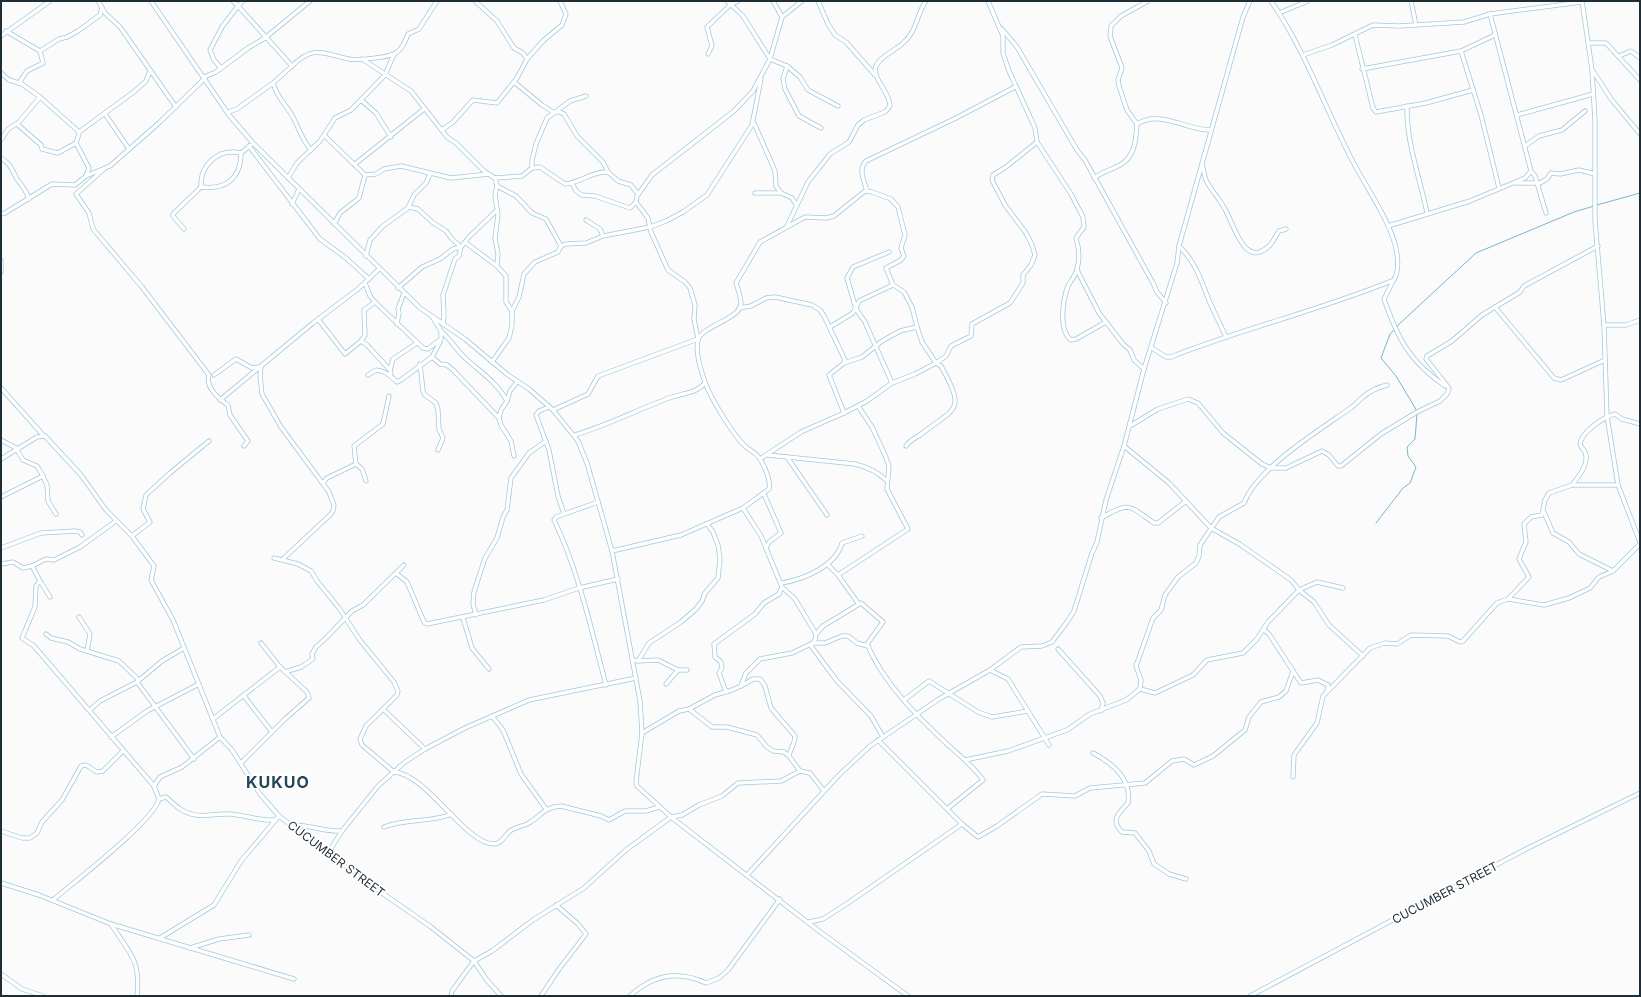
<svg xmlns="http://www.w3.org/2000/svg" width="1641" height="997" font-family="Inter,sans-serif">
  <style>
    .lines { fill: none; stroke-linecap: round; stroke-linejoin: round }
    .stream { stroke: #79b5d2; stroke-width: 1 }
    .street-casing { stroke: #a2c8dc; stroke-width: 5 }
    .street { stroke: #fff; stroke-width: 3.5 }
    .labels { text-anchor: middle; stroke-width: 3.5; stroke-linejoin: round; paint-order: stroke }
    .street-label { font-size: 12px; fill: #1f2e36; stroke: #fff }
    .district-label { font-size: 16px; font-weight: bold; letter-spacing: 1px; fill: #254859; stroke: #fff }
  </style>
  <rect width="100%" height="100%" fill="#fbfbfb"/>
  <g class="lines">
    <g class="stream">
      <polyline points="1597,205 1640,193"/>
      <polyline points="1397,326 1476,253 1574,212 1594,206"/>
      <polyline points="1395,329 1390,334 1381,358 1396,376 1417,411"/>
      <polyline points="1376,523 1403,488 1410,483 1416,467 1408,456 1407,447 1415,439 1417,414"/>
    </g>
    <g class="street-casing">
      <g id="street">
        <polyline points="98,1 105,13 120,27 176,107"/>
        <polyline points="151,1 229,115 253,143 420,308 465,339 508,375 529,389 553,410 578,441 587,463 612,551 640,701 642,733 636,782 637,786 671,817 819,931 908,996"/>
        <polyline points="233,1 238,6 243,1"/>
        <polyline points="475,1 497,21 514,48 523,53 527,59"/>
        <polyline points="727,1 743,16 770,59 787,66 800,77 808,90 838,106"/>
        <polyline points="773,1 782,17"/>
        <polyline points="818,1 828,24 835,35 846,42 875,75"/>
        <path d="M988,1l15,35v17l6,18 26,57 2,14 34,52 12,23 1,10 -8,11c3,10 4,21 1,31 -1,6 -6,11 -9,17 -5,13 -10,44 3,54l5,-1 30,-17"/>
        <polyline points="1411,1 1416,25"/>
        <polyline points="1582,1 1592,70 1595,121 1595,221 1604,325 1607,416 1618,485 1640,542"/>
        <polyline points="1279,13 1308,1"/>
        <polyline points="1002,29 1017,47 1077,150 1085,160 1153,283 1157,292 1166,303"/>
        <polyline points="6,31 40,51"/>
        <polyline points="1355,35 1373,108 1376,112 1426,103 1473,90"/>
        <polyline points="1,36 50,1"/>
        <polyline points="1589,43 1606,43 1640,80"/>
        <polyline points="1461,51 1481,115 1499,188"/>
        <polyline points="708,54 712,46 707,27 730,5 738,1"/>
        <polyline points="1303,55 1332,45 1373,25 1399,26 1464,22 1490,14 1582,2"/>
        <polyline points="1619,56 1631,51 1640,58"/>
        <polyline points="362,59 411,91 447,137 456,143 485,172 495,178 522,176 532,168 532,160 536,144 547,118 570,101 586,96"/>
        <path d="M292,66l-19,17c5,17 14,22 21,36 5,11 9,22 17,31"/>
        <polyline points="787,66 783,79 785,89 799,116 821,128"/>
        <path d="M221,68l-7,-8 -4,-10 12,-23 16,-21 54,60c22,-22 32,-12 57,-7 7,2 39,-2 45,-5 8,-4 11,-12 14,-20l11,-5 18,-28"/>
        <polyline points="1362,69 1461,51 1495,35"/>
        <polyline points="1593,71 1611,99 1640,134"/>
        <polyline points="1,73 9,80 22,84 40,97 77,130 79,134 76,143 89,168 86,176"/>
        <polyline points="204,77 216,72 248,48 265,38 310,1"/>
        <polyline points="514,82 542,105 553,112 560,112 564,114 577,136 603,162 608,172 618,181 631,185 638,194"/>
        <polyline points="19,83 27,71 43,63 40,51 59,39 67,37 78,31 100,15 102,8"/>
        <polyline points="361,100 376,113 391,137"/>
        <path d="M1407,106c-1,36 13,72 20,107"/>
        <polyline points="228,112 237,109 273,83"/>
        <polyline points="105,114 129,149"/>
        <polyline points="1517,115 1593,94"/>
        <polyline points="754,123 775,171 776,186 781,193 792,198 796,204"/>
        <polyline points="17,124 41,145 42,149 58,153 76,143"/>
        <polyline points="1137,124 1127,110 1119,86 1118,80 1122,68 1110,36 1111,26 1121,16 1148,1"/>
        <polyline points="442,130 453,122 473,100 497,103 517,78 527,59 544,40 562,25 566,14 560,1"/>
        <polyline points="79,132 135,91 146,81 150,71"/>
        <polyline points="325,136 365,175 376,174 384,169 401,166 451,178 489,174"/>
        <polyline points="1,140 8,129 19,122 40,97"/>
        <polyline points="249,146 320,239 346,258 369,279"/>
        <polyline points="1525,146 1539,136 1562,130 1585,111"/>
        <path d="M1,158c11,7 10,11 16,21 5,7 9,11 12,20"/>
        <polyline points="355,164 424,109"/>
        <path d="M1202,165c2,5 2,11 4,15 5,11 15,20 20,31 9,17 20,60 45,33 3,-4 5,-9 8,-13l7,-2"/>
        <path d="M532,168l8,-1 25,17c15,-1 27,-13 43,-12"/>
        <path d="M104,169l-28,25 13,19 4,16 49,58 67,88c-4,12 10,24 19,30l2,10 18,26 -4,5"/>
        <polyline points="1531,171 1535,176 1546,213"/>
        <polyline points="288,178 297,163 320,141 335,118 351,110 385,75 394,54"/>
        <polyline points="495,178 497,186 516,196 532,213 546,219 561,246"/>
        <path d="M1094,178c10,-7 17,-8 26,-13 15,-8 16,-25 17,-41 23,-15 51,7 74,6"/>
        <polyline points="572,183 576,191 582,195 595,196 630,208 636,202"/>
        <polyline points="1516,183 1540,183 1547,179 1551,173 1560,174 1579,170 1595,174"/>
        <path d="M201,187c-1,-22 17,-39 40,-34l10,-8"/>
        <path d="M867,191c-3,-10 -9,-22 -1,-30l90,-43 59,-31"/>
        <polyline points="755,193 781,193"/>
        <polyline points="292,204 299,189"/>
        <polyline points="409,207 418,209 432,222 446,231 452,239 461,247 459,256 455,259 443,295 444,315 443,324"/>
        <polyline points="1,214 5,213 52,184 75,185 86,176 110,166 160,122 205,78"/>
        <polyline points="586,220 600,229 603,236"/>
        <polyline points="334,224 340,213 359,198 365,175"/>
        <path d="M787,226l21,-44 22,-28 19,-12 9,-17 6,-5 21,-8 5,-6c0,-13 -15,-25 -15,-36 1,-12 20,-19 28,-27 14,-11 13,-28 23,-42"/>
        <polyline points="1388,226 1470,201 1525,178 1531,171 1490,14"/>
        <path d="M184,229l-11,-13v-2l28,-27c24,3 40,-8 40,-34"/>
        <polyline points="466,243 497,266 506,276 506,302 512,311"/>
        <path d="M1179,246c19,19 22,36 32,59 5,11 10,21 15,32"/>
        <polyline points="889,252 853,267 847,278 856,309 865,322 892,383"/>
        <polyline points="366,256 370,240 383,226 408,208 414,195 426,183 430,174"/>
        <polyline points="1,260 1,272"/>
        <polyline points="497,266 498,254 495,238 498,215 495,195 497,186"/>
        <polyline points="1077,270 1099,313 1123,344 1130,350 1134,360 1144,369"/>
        <path d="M1393,281l-9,18c14,40 25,62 61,87"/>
        <polyline points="365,283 370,296 375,302 423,348 428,349 441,339 441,331 433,318"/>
        <polyline points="398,288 422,267 440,259 453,249 461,247 469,237 497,210"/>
        <polyline points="1495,307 1554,378 1561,380 1605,360"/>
        <polyline points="739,308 751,306 766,298 775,297 812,305 820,310 824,316 845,360 844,363 829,375 844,413"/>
        <polyline points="318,319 345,354 361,341 365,335 364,310 375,302"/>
        <polyline points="397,324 399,313 398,309 404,293"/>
        <polyline points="1604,325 1626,325 1640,320"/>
        <path d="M830,327l23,-14 6,-12 34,-16 11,7 8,15 5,20 5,15 14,21 5,3c25,46 16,40 -21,69 -5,3 -11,6 -14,11"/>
        <path d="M441,331c9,8 15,18 23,26 15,14 33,25 43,44"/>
        <polyline points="361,341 367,345 390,370 391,374"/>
        <path d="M1152,348l14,9h5c73,-29 150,-47 223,-77 6,-11 4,-24 1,-36 -9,-30 -30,-58 -44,-86 -27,-52 -46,-108 -80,-157"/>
        <polyline points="432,357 440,364 447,365 453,370 499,418"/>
        <polyline points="492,362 509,338 512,325 512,311 519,297 524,274 535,262 558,252 561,246 566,244 586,243 603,236 650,227 666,221 683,212 707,195 752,125 761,79"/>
        <polyline points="844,363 862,357 882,341 900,331 917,327"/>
        <polyline points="420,364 423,391 425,395 436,403 438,410 439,429 443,438 438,450"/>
        <polyline points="261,367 260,376 262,394 281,427 329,492 334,505 333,511 330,515 283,559"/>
        <polyline points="390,370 393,359 417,343"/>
        <polyline points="214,375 236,359 252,368 260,367"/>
        <path d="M368,375l8,-5c10,1 14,6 21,12l4,-2 31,-23 8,-15"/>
        <polyline points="1,388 44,436"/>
        <polyline points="220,400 313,323 358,289 379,269"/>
        <polyline points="549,407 539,411 536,415 549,450 558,496 564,514"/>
        <polyline points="553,410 588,394 598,376 698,339 694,319 695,305 690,288 685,282 668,270 651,232 648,218 636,202 637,196 652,175 734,111 753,91 770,59 782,17 802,1"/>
        <polyline points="1130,426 1158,409 1188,399 1198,403 1223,433 1262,464 1271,468 1286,468 1322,451 1329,455 1338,466 1341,466 1381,434 1417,412 1440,401 1447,394 1449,388 1426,359 1427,356 1452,341 1482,315 1520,292 1524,286 1598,246"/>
        <path d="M575,435c33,-10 64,-26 97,-38 12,-4 25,-4 33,-14"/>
        <polyline points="1,440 16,448 23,460 37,466 43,476 47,485 48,501 56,514"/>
        <polyline points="1124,446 1169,483 1211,528 1241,545 1291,580 1299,590 1314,602 1329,625 1363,656"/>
        <path d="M768,455l87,9c13,3 23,8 32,17"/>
        <polyline points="514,456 511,441 501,425 499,418 501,410 507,401 510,391 517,382"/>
        <polyline points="787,457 827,515"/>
        <polyline points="1,459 37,437 45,436 81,475 106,510 132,536 154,566 151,580 173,620 220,737"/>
        <polyline points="760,459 801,432 844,413 867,401 892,383 915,374 936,363 946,356 951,346 971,336 972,324 1010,303 1023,283 1023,275 1031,265 1035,255 1032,245 1026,233 1005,205 992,180 993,175 1006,167 1037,142"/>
        <polyline points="356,464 362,469 366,481"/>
        <polyline points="323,483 327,478 356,464 354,446 383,424 389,396"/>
        <path d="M1572,485c6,-8 18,-21 13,-33 -2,-3 -4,-5 -5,-8 2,-13 24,-27 35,-30l7,5 18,5"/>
        <polyline points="764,494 781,533 769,542 766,548"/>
        <polyline points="1,497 43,476"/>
        <path d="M598,502l-42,15 -2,3c25,52 37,109 52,165"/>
        <polyline points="743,508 761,536 782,587 795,599 816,634"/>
        <polyline points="1544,512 1553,533 1569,542 1579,554 1613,571"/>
        <path d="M1101,518c29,-17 27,-13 53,5h4l28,-22"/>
        <polyline points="132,536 150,522 143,509 146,495 170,473 209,441"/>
        <polyline points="1,548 41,533 75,531 80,532 82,535"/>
        <path d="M612,551l69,-16 62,-27 26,-19c2,-8 -5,-25 -10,-31 -3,-6 -9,-7 -14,-12 -12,-11 -35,-49 -40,-64 -4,-12 -10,-29 -7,-42 4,-14 42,-21 43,-36 0,-7 -3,-15 -5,-21l24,-41 45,-25 21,1 8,-2 31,-25 7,1 19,7 7,8 7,28 -4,13 3,8 -3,4 -15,8 7,17"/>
        <path d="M274,558l24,6 13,7 6,10 22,27 20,31 35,43 4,9 -1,4 -31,31 -6,13 2,6 32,27c33,2 71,72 100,72 8,0 11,-9 16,-13 5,-4 11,-4 17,-7 14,-7 16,-17 34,-18l40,10 8,4 16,-9h21l13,-4"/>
        <polyline points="1,564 13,562 23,568 32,566 46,559 54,560 80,547 116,521"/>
        <polyline points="827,564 838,575 858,603"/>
        <polyline points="32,566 40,581 36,586 35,607 22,638 34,646 154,786"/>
        <polyline points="396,573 407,582 424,622 427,624 544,600 579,588 618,579"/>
        <polyline points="838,575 908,529 887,489 889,466 885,455 872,427 858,406"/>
        <polyline points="40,581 50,597"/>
        <path d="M781,583c22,-3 55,-17 61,-40l20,-7"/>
        <polyline points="1508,599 1529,577 1519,559 1526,542 1524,524 1531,517 1542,515 1545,500 1549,493 1572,485 1618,485"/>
        <polyline points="476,615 473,604 474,592 485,558 497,538 503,517 507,510 511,478 529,453 546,441"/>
        <polyline points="79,617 90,634 87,651"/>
        <polyline points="463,618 472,648 489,669"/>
        <polyline points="46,634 51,638 68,642 80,649 119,661 139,680"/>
        <polyline points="868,646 857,643 848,636 842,636 825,643 813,643 811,646 837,681 871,716 883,737"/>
        <polyline points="1058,649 1100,696 1103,703 1101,711"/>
        <polyline points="633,660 638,661 649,643 681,622 696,609 702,601 705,593 718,578 720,559 718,545 713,532 707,524"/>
        <polyline points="638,661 658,660 678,670 687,670"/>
        <polyline points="990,670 1008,679 1049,745"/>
        <polyline points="1293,671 1301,683 1318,680 1328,685 1327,691"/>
        <polyline points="285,672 301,667 313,659 312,654 316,647 325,639 352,611 363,605 404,565"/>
        <polyline points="137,682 194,759"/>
        <polyline points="666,684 678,670"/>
        <path d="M741,686l12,-7h7l5,7 6,22 24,28c0,8 -5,13 -6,20"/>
        <path d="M1140,689l1,-9 -5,-14 17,-48 8,-8 4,-15 13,-18 18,-14 3,-7 1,-11 19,-28 25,-14c14,-36 76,-73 108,-96 4,-3 7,-7 11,-10 7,-6 16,-10 24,-12"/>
        <polyline points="726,692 719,673 722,668 721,662 715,657 714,644 755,614 764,603 779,594 782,587"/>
        <polyline points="244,696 272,732"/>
        <polyline points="904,700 929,681 978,712 992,717 1028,711"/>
        <polyline points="383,709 425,749"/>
        <polyline points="689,709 712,727 727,727 757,735 767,747 773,751 784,752 789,756 800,771 810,773 824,791"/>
        <polyline points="90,710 100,701 137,682 162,661 184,648"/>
        <polyline points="492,716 503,730 521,774 546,809"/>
        <polyline points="213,719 280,667"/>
        <path d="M642,733l37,-22 10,-2 26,-14 17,-5 9,-4 5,-13 14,-14 32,-6 21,-10 2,-3 1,-6 7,-8 38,-23 22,19 -16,22c17,40 50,72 81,101 12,11 25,21 35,35l-36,29"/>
        <polyline points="111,737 147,711 199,684"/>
        <polyline points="878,740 962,824"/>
        <path d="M1093,753c19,10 39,26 35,50 -10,11 -18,17 -6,29l13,1 14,18 5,13 15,10 17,5"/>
        <polyline points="965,760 1008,751 1067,730 1090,714 1126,700 1140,689 1155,693 1193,675 1207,660 1243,653 1257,639 1268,622 1299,590 1317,582 1343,588"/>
        <polyline points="241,763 285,719 309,698 307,692 280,667 261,643"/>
        <polyline points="1293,777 1294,755 1317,723 1323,696 1370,648 1385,643 1397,644 1411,635 1448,636 1460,642 1463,641 1497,603 1508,599 1544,605 1569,598 1590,588 1599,577 1613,571 1640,544"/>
        <path d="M159,799l7,-2c8,7 14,14 25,17 12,4 25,-1 38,0 16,1 30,7 46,6"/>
        <path d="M291,825c17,-1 33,7 51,6"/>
        <path d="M384,827c22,-9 46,-4 68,-13"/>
        <polyline points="1,831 22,838 30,838 37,833 42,822 62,800 81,766 86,765 97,772 103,771 123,751"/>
        <polyline points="328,853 342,831 378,786 405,762 425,749 465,728 529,700 636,678"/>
        <polyline points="747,875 839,775 870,746 939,699 990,670 1021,647 1042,646 1052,642 1067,622 1074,611 1092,553 1097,542 1106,500 1124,446 1144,369 1177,263 1179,246 1243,17 1250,1"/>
        <polyline points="1,883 39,895 111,924 294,979"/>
        <path d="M53,900c21,-18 101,-79 106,-101l-5,-13 6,-9 22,-10 38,-30 12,13 28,44 19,22 83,63 69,48 43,34 18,-10 41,-31 51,-32 42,-38 45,-33 11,-2 17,-10 23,-9 16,-13 43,-2 19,-10"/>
        <polyline points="809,922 823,919 848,903 962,824 978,837 997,826 1042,794 1075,796 1090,788 1145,783 1172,761 1184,759 1194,765 1213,756 1245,730 1249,717 1261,702 1279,697 1286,691 1293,671 1269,634 1264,630"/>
        <path d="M111,924c18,29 30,35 26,72"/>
        <polyline points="160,938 214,905 241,861 279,816"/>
        <polyline points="190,948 219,939 249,935"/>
        <polyline points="1,974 22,989 43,996"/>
        <polyline points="451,996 452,991 474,961 486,979 501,996"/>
        <polyline points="541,996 559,969 586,934 578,924 556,905"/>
        <path d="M630,996c22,-21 48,-26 76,-13l13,-5 9,-8 52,-71"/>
        <polyline points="1250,996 1526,849 1640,793"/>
      </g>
    </g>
    <use href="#street" class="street"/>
  </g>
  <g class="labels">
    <g class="street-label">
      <text transform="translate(336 859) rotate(37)" y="4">CUCUMBER STREET</text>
      <text transform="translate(1445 893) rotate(-28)" y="4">CUCUMBER STREET</text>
    </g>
    <g class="district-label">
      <text x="278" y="788">KUKUO</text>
    </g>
  </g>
  <rect width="1641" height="997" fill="none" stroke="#1f2e36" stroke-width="4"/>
</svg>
